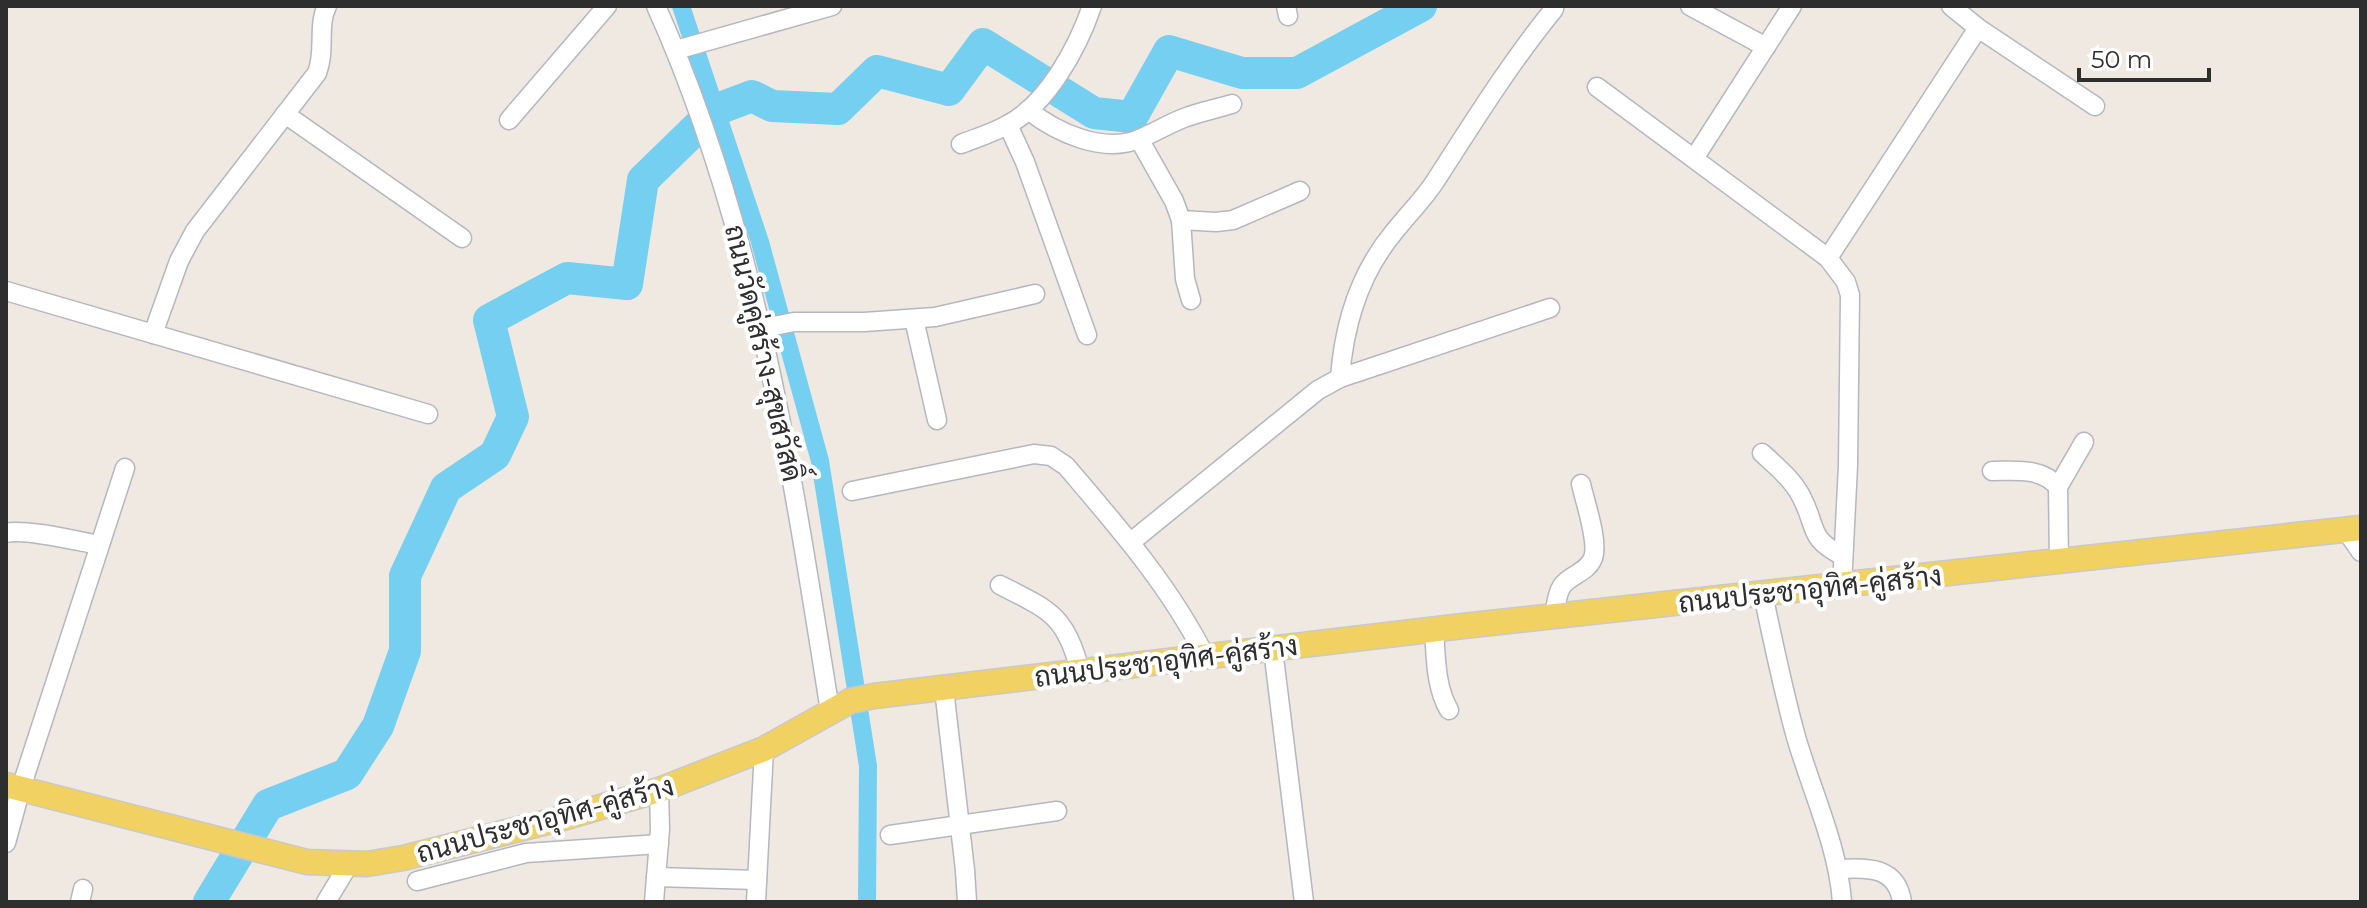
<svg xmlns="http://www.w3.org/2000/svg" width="2367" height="908" font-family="Montserrat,Sarabun,sans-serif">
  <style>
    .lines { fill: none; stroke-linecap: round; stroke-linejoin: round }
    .canal { stroke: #75cff0; stroke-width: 18 }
    .river { stroke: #75cff0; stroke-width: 32 }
    .minor-casing { stroke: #b4b7c1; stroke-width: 21 }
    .major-casing { stroke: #c9c9c9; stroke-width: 27 }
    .minor { stroke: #fff; stroke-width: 18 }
    .major { stroke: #f2d163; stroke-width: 24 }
    .labels { text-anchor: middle; stroke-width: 8; stroke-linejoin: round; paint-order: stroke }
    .street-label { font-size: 28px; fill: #2e2e2e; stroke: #fff }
  </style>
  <rect width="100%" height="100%" fill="#efe9e1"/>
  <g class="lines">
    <polyline class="canal" points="681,6 760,242 820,461 868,766 867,902"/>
    <polyline class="river" points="209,902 268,805 347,774 378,726 405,651 405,576 446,488 495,455 513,417 489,320 567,278 627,284 643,180 715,110 752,96 772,106 838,109 877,71 949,90 983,44 1094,113 1132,117 1169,51 1242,73 1297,73 1421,6"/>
    <g class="minor-casing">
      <g id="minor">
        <path d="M656,6c100,222 136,466 174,705"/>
        <polyline points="1286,6 1288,16"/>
        <polyline points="1690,6 1766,47"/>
        <polyline points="1951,6 1978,28 2095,106"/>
        <polyline points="676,50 832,6"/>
        <polyline points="1597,87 1828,258 1846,282 1850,295 1848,465 1842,586"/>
        <path d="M1028,110c28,22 74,44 111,29 15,-6 29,-15 45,-21 15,-6 32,-9 48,-14"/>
        <polyline points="285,114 462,238"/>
        <polyline points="509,120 607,6"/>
        <polyline points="1008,125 1025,162 1087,335"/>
        <polyline points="1139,139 1174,201 1181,220 1216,222 1233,220 1300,191"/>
        <path d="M961,144c15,-6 32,-11 46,-19 40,-20 71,-78 85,-119"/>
        <polyline points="1695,157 1792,6"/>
        <polyline points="1181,220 1185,279 1191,300"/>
        <polyline points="1828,258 1978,28"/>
        <polyline points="6,291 428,414"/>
        <polyline points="914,319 937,420"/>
        <polyline points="759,329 794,322 864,322 935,317 1035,294"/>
        <path d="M153,334l26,-73 16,-30 122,-158c9,-23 0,-47 10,-67"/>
        <path d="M1340,378c4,-54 19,-104 54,-146 14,-18 30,-33 42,-52 38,-59 74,-117 118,-171"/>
        <path d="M1762,453c14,13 30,26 39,43 17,32 6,42 42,60"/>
        <path d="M1992,471c23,0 50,-4 66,16l1,74"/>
        <polyline points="2058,487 2084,442"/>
        <path d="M852,491l182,-37 17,2 15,10c52,61 103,119 139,190"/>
        <polyline points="2345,529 2361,552"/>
        <path d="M6,533c18,-5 71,8 93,12"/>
        <polyline points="1131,542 1318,390 1340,378 1550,308"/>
        <path d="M1000,585c49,25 66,30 80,86"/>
        <path d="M1763,594c10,48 20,96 33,143 16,55 42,109 46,165"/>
        <path d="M1554,616c2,-9 2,-21 8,-30 7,-11 25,-13 31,-28 6,-16 -8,-56 -12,-74"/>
        <path d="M1434,629c2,27 1,57 15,81"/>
        <polyline points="1273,649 1304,902"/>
        <polyline points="944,689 965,870 967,902"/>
        <polyline points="890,835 1057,811"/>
        <polyline points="6,843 21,788 125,468"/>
        <path d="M1840,869c28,-2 57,-2 62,33"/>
        <polyline points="656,877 757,880"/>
        <polyline points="417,881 526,853 659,844"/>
        <polyline points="80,902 83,889"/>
        <polyline points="326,902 349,864"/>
        <polyline points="654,902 660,829 659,790"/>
        <polyline points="756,902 764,749"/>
      </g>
    </g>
    <g class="major-casing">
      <polyline id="major" points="6,785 307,862 367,864 403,858 563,818 659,790 764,749 850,701 874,696 1463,626 2361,528"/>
    </g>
    <use href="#minor" class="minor"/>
    <use href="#major" class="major"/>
  </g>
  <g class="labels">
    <g class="street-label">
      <text transform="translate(764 353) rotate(77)" y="10">ถนนวัดคู่สร้าง-สุขสวัสดิ์</text>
      <text transform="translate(1810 589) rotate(-6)" y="10">ถนนประชาอุทิศ-คู่สร้าง</text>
      <text transform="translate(1166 661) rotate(-7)" y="10">ถนนประชาอุทิศ-คู่สร้าง</text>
      <text transform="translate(545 819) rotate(-15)" y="10">ถนนประชาอุทิศ-คู่สร้าง</text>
    </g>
  </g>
  <rect width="2367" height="908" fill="none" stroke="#2e2e2e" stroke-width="16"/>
  <path d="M2079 68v12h130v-12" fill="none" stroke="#2e2e2e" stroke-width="4"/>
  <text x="2091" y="68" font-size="24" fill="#2e2e2e" stroke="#ffffff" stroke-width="6" paint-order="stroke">50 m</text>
</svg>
